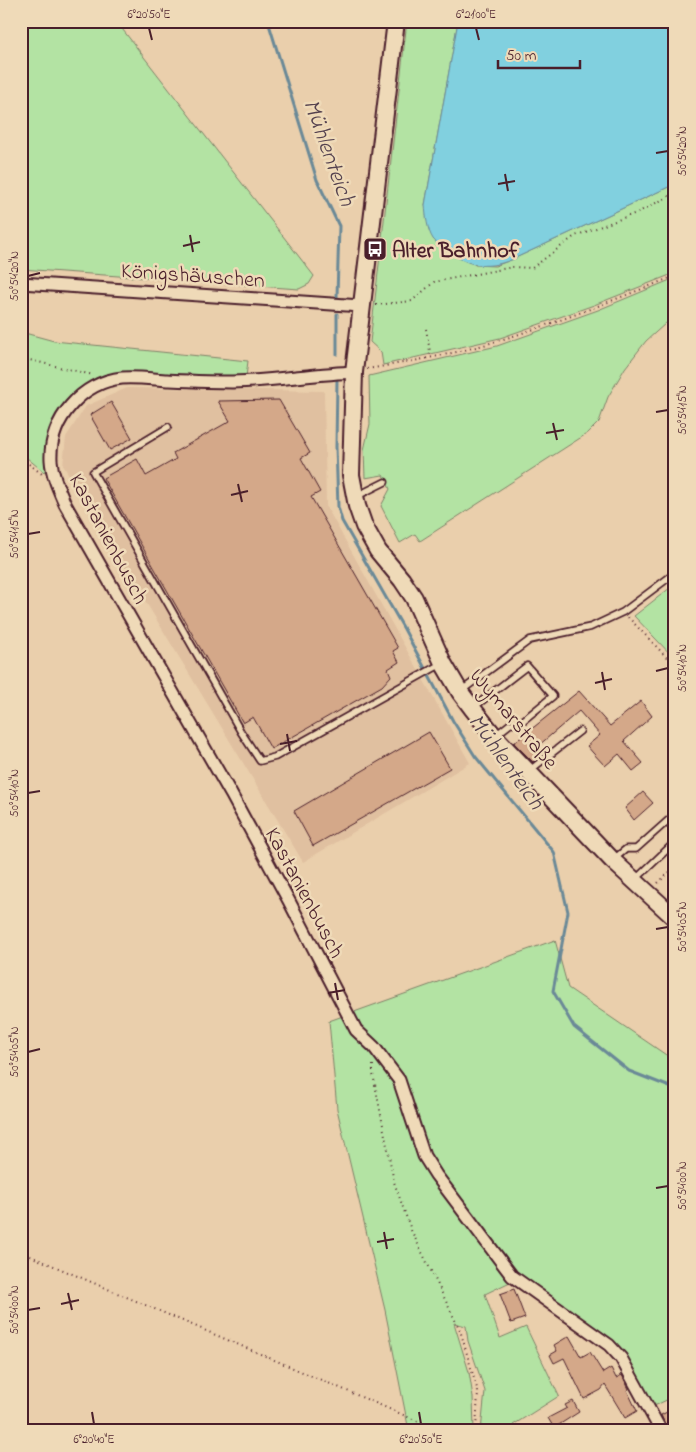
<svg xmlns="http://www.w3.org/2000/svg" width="696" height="1452" font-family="'Indie Flower',sans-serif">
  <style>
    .built { fill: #e0c0a0 }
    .green { fill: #b3e3a3; stroke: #7e8167 }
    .water { fill: #81d0df; stroke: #6b8997 }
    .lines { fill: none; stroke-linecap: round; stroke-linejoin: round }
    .stream { stroke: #6b8997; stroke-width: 3 }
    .building { fill: #d4a889; stroke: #4a1f2b }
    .lane-casing { stroke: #4a1f2b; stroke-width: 9 }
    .street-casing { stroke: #4a1f2b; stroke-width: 15 }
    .secondary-casing { stroke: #4a1f2b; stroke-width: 20 }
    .path { stroke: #4a1f2b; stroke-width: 2; stroke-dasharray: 1 4; stroke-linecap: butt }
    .lane { stroke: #efdab8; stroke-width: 5.5 }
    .street { stroke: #efdab8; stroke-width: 11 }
    .secondary { stroke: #efdab8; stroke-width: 16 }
    .ticks { fill: none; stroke: #4a1f2b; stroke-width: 2 }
    .labels { text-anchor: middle; stroke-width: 5; stroke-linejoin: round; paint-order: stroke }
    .poi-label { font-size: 22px; font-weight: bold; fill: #4a1f2b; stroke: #efdab8; text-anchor: start }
    .street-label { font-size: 22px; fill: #4a1f2b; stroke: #efdab8 }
    .water-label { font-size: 24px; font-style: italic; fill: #55424f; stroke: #efdab8 }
    .neatline { fill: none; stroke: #4a1f2b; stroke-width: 2 }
    .ticks-label { font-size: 12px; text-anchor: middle; fill: #4a1f2b }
  </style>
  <rect width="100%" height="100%" fill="#eacfac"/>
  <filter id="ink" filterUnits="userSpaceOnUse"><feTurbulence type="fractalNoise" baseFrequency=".02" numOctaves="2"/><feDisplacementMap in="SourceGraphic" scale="10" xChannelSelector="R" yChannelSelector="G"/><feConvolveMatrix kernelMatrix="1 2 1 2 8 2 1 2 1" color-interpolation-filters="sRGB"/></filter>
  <g filter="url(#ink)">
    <polygon class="built" points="127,388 324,391 326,506 470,763 303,862 63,465 66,437 86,406"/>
    <g class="green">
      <polygon points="21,21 116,21 314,276 309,284 299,289 21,269"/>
      <polygon points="407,21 458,21 425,205 475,265 495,266 511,260 675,184 675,273 594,305 500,338 383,365 381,352 370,342"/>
      <path d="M675,37v29c-8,-8 -6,-20 0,-29z"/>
      <polygon points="675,278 675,315 646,341 625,368 608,397 599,422 588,433 420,541 415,534 400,543 381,506 390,489 383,475 365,478 364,450 370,424 369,376 497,346 598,310"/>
      <polygon points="21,332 54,341 248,361 246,377 133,372 89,384 73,398 48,466 44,472 21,453"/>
      <polygon points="675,584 675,659 634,616"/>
      <polygon points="555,940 568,988 675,1061 675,1396 652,1407 618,1348 510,1282 485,1294 500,1338 526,1327 559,1396 513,1425 515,1431 481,1431 485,1391 468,1341 466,1326 454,1323 469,1372 473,1397 474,1431 409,1431 385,1310 337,1109 329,1021"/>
    </g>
    <path class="water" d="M458,21h217c0,5 0,9 0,13 -1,11 -11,20 0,32v118l-164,76c-26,10 -43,6 -66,-11 -3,-3 -9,-6 -12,-10 -6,-10 -7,-22 -8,-34z"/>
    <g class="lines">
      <g class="stream">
        <polyline points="268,21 317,180 339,226 337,297"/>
        <polyline points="337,354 337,314"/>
        <polyline points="337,380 336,447 338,507 342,521 404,629 453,721 475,756 554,852 568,912 553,991 574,1027 629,1071 675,1089"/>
      </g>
    </g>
    <g class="building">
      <polygon points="279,400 310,453 301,458 320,492 311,497 398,648 393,651 399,662 388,669 391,676 382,686 271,749 253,717 243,723 103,478 137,459 146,476 176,459 173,453 230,421 218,401"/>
      <polygon points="111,402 132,438 110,450 90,415"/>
      <polygon points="579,691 610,726 641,701 652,716 624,741 643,763 633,771 619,754 605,766 593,753 587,746 600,735 579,711 538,746 542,751 540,753 541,755 533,762 514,743"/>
      <polygon points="429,732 450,768 313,846 294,811"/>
      <polygon points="643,792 653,803 634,820 625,808"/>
      <polygon points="514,1289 525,1318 511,1323 500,1294"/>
      <polygon points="569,1336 581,1357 590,1352 603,1373 611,1368 616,1378 622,1375 629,1389 627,1390 637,1411 625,1418 605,1385 601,1390 584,1399 564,1358 554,1363 550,1355 557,1351 554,1345"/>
      <polygon points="573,1401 579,1412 554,1428 548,1418 567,1408 565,1405"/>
      <polygon points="675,1408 675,1431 668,1431 661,1415"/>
    </g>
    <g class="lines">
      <g class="lane-casing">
        <g id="lane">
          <polyline points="168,427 93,472 241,732 260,761 275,757 441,664"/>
          <polyline points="357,496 385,482"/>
          <polyline points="461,691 530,640 591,627 623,612 675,573"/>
          <polyline points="474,707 527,666 553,696 520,723 510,724 496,735"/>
          <polyline points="529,771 580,731"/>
          <polyline points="614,859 626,849 636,849 673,816 675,817"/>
          <polyline points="636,879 675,842"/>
        </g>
      </g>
      <g class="street-casing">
        <g id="street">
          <polyline points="21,283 361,306"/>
          <path d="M354,372c-41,2 -81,9 -122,10 -22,0 -43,-1 -65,-2 -15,-1 -30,-3 -45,-2 -40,4 -73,42 -71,82 1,16 8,30 14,44l166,290 58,107 67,129 18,17 25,33 25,76 12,19 76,101 97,69 12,13 40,73"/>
        </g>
      </g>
      <g class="secondary-casing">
        <polyline id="secondary" points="396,21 354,372 351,475 357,506 364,526 378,551 402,580 414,598 443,663 460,692 472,708 495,737 613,861 675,918"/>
      </g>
      <g class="path">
        <polyline points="376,305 412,301 434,282 513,267 532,268 575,236 639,212 675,193"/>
        <polyline points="426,329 431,357"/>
        <polyline points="21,358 93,375"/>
        <path d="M367,369c43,-7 88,-15 130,-28 60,-18 119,-42 178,-65"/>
        <polyline points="21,458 42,474"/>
        <polyline points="628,617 675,666"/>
        <polyline points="658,883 675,867"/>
        <polyline points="373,1065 373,1074 394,1182 411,1230 460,1330 478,1392 476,1431"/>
        <polyline points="21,1252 441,1431"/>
      </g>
      <use href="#lane" class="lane"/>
      <use href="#street" class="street"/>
      <use href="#secondary" class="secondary"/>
    </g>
  </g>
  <path class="ticks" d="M149,28l3,12M476,28l3,12M656,153l12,-2M505,174l3,17M498,184l17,-3M190,235l3,17M183,246l17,-4M28,276l12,-3M656,412l12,-2M553,423l4,17M546,433l18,-3M238,484l4,18M231,495l17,-4M28,534l12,-2M656,671l12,-3M602,672l3,18M595,683l17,-4M287,734l3,17M280,744l17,-3M28,793l12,-2M656,929l12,-2M335,983l3,17M328,993l17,-3M28,1052l12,-3M656,1188l12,-2M384,1232l3,17M377,1242l17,-3M68,1293l4,17M61,1304l18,-4M28,1310l12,-2M92,1412l2,12M419,1412l2,12"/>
  <defs>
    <g id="bus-square" transform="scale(1.25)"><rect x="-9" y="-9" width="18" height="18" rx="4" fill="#4a1f2b" stroke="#efdab8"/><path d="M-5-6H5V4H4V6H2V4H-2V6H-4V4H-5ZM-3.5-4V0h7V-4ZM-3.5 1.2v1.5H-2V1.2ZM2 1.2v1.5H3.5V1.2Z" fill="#fff"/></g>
  </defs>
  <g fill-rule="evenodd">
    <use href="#bus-square" x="375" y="249"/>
  </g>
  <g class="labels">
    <g class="poi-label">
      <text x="392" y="257">Alter Bahnhof</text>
    </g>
    <g class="street-label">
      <text transform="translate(193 274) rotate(4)" y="8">Königshäuschen</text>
      <text transform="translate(110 538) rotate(62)" y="8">Kastanienbusch</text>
      <text transform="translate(515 718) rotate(50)" y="8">Wymarstraße</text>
      <text transform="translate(306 892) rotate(62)" y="8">Kastanienbusch</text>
    </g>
    <g class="water-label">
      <text transform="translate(330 152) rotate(70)" y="8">Mühlenteich</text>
      <text transform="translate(507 761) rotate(54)" y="8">Mühlenteich</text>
    </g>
  </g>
  <rect width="696" height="1452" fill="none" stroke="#efdab8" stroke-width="55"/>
  <path d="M498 60v8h82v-8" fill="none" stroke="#4a1f2b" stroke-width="2.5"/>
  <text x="506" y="60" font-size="15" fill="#4a1f2b" stroke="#efdab8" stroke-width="4" paint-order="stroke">50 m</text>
  <rect x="28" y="28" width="640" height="1396" class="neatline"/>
  <g class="ticks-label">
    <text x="149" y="18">6°20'50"E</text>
    <text x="476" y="18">6°21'00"E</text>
    <text transform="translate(682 151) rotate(-90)" y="4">50°54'20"N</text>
    <text transform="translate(14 276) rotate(-90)" y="4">50°54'20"N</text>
    <text transform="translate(682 410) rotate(-90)" y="4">50°54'15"N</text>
    <text transform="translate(14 534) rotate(-90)" y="4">50°54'15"N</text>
    <text transform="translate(682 668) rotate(-90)" y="4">50°54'10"N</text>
    <text transform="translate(14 793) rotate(-90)" y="4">50°54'10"N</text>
    <text transform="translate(682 927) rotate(-90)" y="4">50°54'05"N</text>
    <text transform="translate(14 1052) rotate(-90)" y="4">50°54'05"N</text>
    <text transform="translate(682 1186) rotate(-90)" y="4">50°54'00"N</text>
    <text transform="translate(14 1310) rotate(-90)" y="4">50°54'00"N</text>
    <text x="94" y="1443">6°20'40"E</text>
    <text x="421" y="1443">6°20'50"E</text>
  </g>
</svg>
